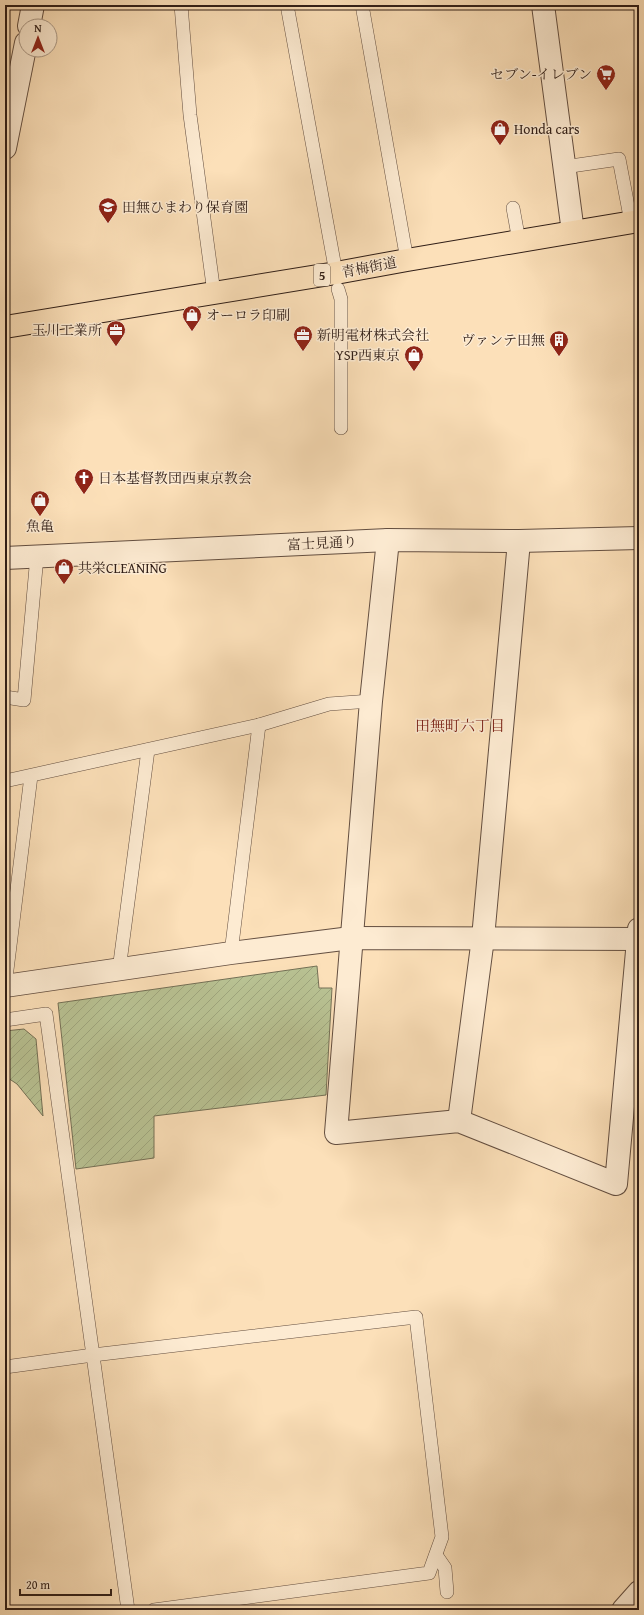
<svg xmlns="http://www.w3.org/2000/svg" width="644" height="1615" font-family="'Gentium Book Plus','Noto Serif JP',serif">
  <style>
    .garden { fill: url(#garden-furrows); stroke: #747056 }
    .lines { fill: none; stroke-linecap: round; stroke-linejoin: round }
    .service-casing { stroke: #634e40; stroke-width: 14 }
    .minor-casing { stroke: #634e40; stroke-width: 24 }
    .tertiary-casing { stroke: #634e40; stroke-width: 24 }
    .primary-casing { stroke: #301e17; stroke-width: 24 }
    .service { stroke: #fdebd2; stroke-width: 13 }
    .minor { stroke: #fdebd2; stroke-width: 22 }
    .tertiary { stroke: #fdebd2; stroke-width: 22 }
    .primary { stroke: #fce0b9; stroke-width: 22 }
    .labels { text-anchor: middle; stroke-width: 3; stroke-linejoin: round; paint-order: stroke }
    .shield { fill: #fdebd2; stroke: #6e5c4f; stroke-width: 1 }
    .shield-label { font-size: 13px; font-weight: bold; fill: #301e17 }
    .poi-label { font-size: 14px; fill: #301e17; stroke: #fdebd2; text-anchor: start }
    .street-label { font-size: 14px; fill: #301e17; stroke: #fdebd2 }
    .neighbourhood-label { font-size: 15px; fill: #7a1f14; stroke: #fdebd2 }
  </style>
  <defs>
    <pattern id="garden-furrows" width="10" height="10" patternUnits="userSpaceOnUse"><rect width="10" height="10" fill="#b9c394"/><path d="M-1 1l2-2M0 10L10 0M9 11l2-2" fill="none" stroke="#9fa77f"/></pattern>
  </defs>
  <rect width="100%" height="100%" fill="#fce0b9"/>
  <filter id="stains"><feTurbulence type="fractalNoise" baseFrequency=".005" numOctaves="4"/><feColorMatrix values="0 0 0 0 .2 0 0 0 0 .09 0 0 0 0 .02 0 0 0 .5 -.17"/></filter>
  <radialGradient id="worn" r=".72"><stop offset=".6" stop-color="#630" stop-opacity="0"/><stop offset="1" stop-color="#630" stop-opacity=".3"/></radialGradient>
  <g class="garden">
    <polygon points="317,966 319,988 332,988 326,1095 154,1116 154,1158 76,1169 58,1003"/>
    <polygon points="24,1029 36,1039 43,1116 17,1084 5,1076 5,1031"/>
  </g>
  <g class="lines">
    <g class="service-casing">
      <g id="service">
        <polyline points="181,5 190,115 214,293"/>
        <polyline points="287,5 336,273"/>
        <polyline points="362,5 407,260"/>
        <polyline points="564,167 619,159 631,222"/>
        <polyline points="513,208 519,241"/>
        <polyline points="338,289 341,299 341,428"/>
        <polyline points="5,697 24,700 37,556"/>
        <polyline points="5,781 259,725 329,704 371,701"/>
        <polyline points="231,953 259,725"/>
        <polyline points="119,970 148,750"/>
        <polyline points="5,986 31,776"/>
        <polyline points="5,1020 46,1014 128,1610"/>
        <polyline points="5,1367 93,1355 416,1317 442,1537 429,1573 154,1610"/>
        <polyline points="436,1555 445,1568 447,1592"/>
      </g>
    </g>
    <g class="minor-casing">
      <g id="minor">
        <polyline points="543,5 573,232"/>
        <polyline points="29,26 33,5"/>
        <polyline points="5,148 26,43"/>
        <polyline points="388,540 371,701 336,1133 459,1121 616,1184 639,929"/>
        <polyline points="5,558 388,540 519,541 639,538"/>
        <polyline points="5,986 231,953 351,938 639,939"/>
        <polyline points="459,1121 483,938 519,541"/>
      </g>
    </g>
    <g class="tertiary-casing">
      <polyline id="tertiary" points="623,1610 639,1592"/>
    </g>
    <g class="primary-casing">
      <polyline id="primary" points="5,327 336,273 407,260 639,221"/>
    </g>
    <use href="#service" class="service"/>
    <use href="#minor" class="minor"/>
    <use href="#tertiary" class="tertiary"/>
    <use href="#primary" class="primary"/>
  </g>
  <defs>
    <g id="supermarket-pin" transform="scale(1)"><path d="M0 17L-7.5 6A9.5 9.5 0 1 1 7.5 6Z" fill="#8f2418" stroke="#fdebd2"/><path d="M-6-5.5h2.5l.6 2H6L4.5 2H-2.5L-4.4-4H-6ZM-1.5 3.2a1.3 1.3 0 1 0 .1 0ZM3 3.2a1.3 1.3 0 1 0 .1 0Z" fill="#fff"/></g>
    <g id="shop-pin" transform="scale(1)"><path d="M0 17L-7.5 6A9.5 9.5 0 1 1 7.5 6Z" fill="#8f2418" stroke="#fdebd2"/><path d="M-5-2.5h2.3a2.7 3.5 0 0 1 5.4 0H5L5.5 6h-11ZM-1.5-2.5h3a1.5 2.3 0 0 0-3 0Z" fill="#fff"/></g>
    <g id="school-pin" transform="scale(1)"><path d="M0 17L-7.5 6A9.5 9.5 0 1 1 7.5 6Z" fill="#8f2418" stroke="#fdebd2"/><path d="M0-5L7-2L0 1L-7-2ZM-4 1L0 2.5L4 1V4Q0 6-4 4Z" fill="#fff"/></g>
    <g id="office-pin" transform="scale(1)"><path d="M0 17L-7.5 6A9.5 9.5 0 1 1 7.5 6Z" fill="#8f2418" stroke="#fdebd2"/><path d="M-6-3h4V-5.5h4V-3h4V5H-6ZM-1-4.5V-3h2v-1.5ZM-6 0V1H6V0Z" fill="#fff"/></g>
    <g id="building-pin" transform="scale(1)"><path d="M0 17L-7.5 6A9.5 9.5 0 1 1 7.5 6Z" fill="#8f2418" stroke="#fdebd2"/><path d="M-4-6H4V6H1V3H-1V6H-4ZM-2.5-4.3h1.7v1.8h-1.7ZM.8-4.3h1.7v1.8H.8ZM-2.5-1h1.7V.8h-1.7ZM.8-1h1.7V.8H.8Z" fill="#fff"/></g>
    <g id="church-pin" transform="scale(1)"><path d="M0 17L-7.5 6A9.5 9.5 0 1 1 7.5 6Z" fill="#8f2418" stroke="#fdebd2"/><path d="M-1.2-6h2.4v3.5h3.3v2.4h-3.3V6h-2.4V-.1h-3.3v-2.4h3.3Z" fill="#fff"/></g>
  </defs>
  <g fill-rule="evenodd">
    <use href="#supermarket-pin" x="606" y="74"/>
    <use href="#shop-pin" x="500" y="129"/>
    <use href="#school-pin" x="108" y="207"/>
    <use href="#shop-pin" x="192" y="315"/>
    <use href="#office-pin" x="116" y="330"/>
    <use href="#office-pin" x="303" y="335"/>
    <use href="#building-pin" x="559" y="340"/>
    <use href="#shop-pin" x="414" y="355"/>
    <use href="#church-pin" x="84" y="478"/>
    <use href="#shop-pin" x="40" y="500"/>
    <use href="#shop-pin" x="64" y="568"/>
  </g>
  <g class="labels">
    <rect class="shield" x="314" y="264" width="16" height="22" rx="3"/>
    <g class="shield-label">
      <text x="322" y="280">5</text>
    </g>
    <g class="poi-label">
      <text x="592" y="79" text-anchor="end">セブン-イレブン</text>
      <text x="514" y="134">Honda cars</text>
      <text x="122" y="212">田無ひまわり保育園</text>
      <text x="206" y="320">オーロラ印刷</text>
      <text x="102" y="335" text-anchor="end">玉川工業所</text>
      <text x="317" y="340">新明電材株式会社</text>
      <text x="545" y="345" text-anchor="end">ヴァンテ田無</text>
      <text x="400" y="360" text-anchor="end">YSP西東京</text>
      <text x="98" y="483">日本基督教団西東京教会</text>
      <text x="40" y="531" text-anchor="middle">魚亀</text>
      <text x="78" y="573">共栄CLEANING</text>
    </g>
    <g class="street-label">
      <text transform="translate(369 267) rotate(-11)" y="5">青梅街道</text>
      <text transform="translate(322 543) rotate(-3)" y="5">富士見通り</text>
    </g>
    <g class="neighbourhood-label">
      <text x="460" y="731">田無町六丁目</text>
    </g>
  </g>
  <rect width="644" height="1615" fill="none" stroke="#fce0b9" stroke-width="20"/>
  <rect x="6" y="6" width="632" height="1603" fill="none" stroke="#301e17" stroke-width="2"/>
  <rect x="10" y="10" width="624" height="1595" fill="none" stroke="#301e17"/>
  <g transform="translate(38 38)"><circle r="19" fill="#fdebd2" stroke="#ab9987"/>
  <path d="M0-3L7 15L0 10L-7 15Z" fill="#8f2418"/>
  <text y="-6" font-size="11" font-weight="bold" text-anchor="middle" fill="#301e17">N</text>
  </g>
  <path d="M20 1589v6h91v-6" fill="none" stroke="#301e17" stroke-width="2"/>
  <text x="26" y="1589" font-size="12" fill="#301e17" stroke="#fdebd2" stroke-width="3" paint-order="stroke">20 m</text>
  <rect width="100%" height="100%" filter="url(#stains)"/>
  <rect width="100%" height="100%" fill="url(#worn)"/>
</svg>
